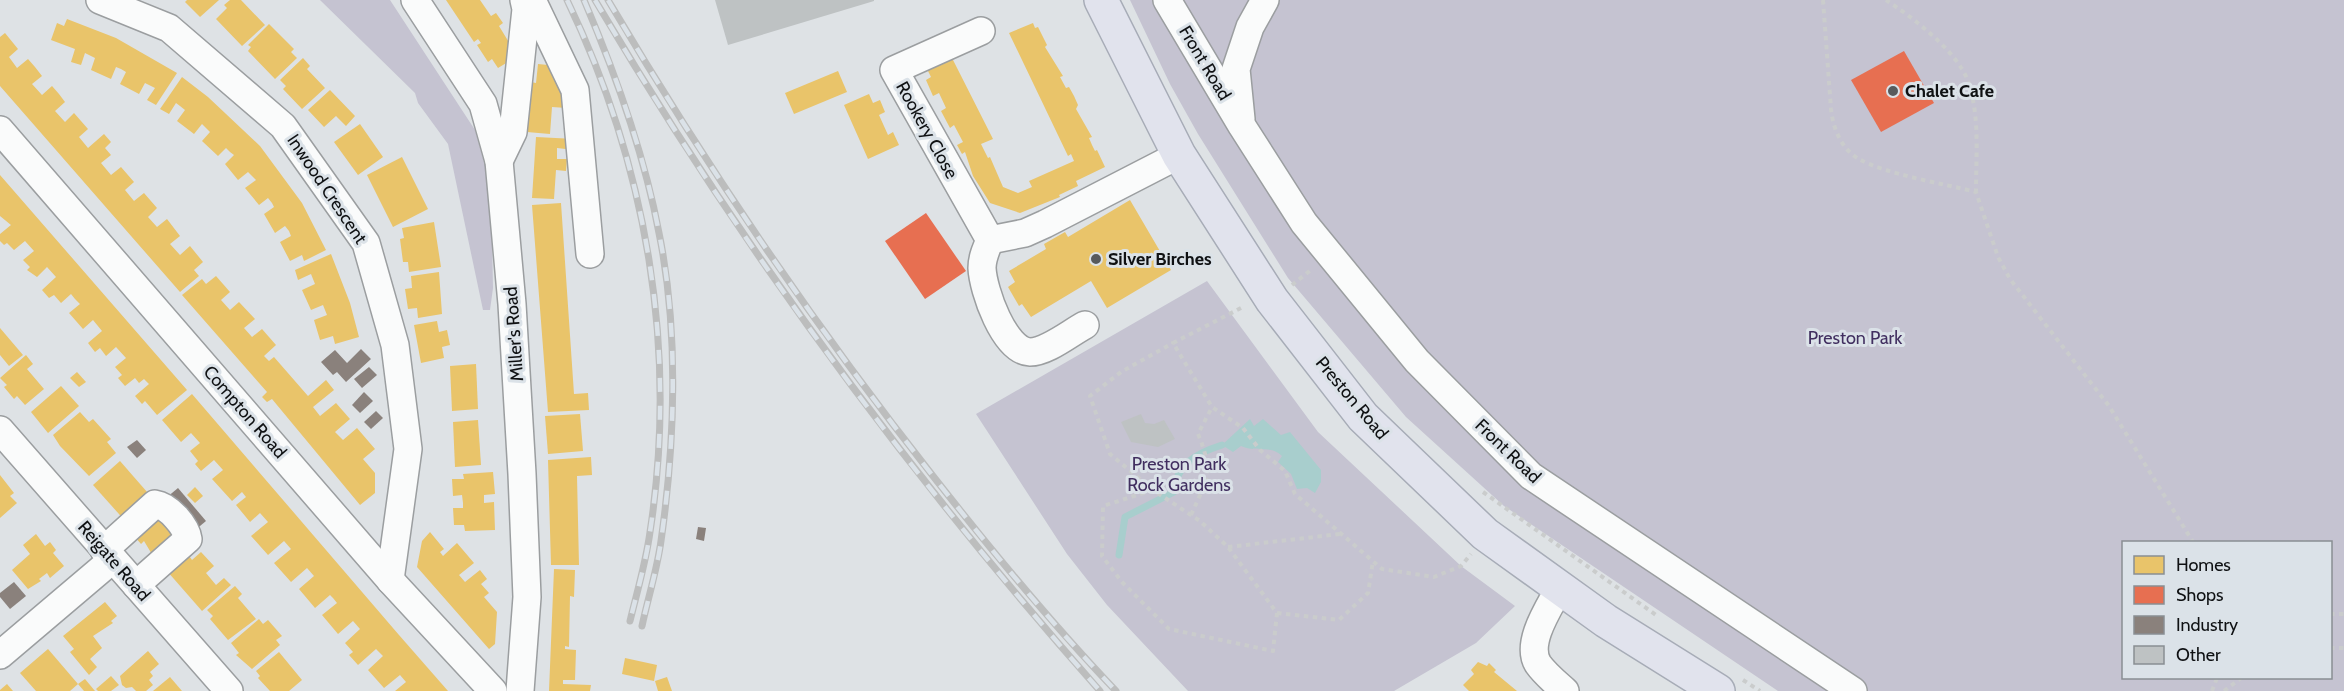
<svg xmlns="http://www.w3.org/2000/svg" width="2344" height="691" font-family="Cabin,sans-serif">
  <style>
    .green { fill: #c5c3d1; fill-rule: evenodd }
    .water { fill: #a8cecd }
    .homes { fill: #e9c46a }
    .shops { fill: #e76f51 }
    .industry { fill: #8a817c }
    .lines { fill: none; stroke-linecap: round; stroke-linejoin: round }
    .stream { stroke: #a8cecd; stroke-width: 7 }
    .building { fill: #bec2c3 }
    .minor-casing { stroke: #9b9ea0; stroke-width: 30 }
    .highway-casing { stroke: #a7acb7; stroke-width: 36 }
    .path { stroke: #cacccc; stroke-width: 4; stroke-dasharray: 4.5 4.5; stroke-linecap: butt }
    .minor { stroke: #fafbfb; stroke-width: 27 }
    .highway { stroke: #e1e3ed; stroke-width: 33 }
    .rail-casing { stroke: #bcbdbd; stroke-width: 7 }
    .rail { stroke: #dbe2e8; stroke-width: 4.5; stroke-dasharray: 14; stroke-linecap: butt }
    .poi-dot { fill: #575a5c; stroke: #dbe2e8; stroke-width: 2 }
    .labels { text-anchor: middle; stroke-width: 6; stroke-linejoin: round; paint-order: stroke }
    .street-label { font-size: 18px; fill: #0f1113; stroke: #dbe2e8 }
    .poi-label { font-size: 18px; font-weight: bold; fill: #0f1113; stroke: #dbe2e8; text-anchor: start }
    .park-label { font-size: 18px; fill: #412f60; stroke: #dbe2e8 }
  </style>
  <rect width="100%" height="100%" fill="#dee2e5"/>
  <g class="green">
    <polygon points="320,0 390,0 475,130 491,187 493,288 490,310 483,310 448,144 418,103 415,93"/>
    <path d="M1130,0h1214v691h-566l-274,-185 -98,-89 -118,-139 -90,-144 -28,-50zM2124,542h206v136h-206z"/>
    <polygon points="1207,281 1318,432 1461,566 1515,606 1476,643 1394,691 1188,691 1107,605 1067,554 976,414"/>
  </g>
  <path class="water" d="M1250,419l4,7 9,-7 18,16 9,-3 31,38v12l-6,11 -8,-5 -10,1 -6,-15 -13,-12 4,-6c-13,-12 -27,-3 -41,-10l-8,6 -11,-7z"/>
  <g class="homes">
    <polygon points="187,0 219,0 200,17 185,2"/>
    <polygon points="230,0 241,0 265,25 242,46 216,19 227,8 224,5"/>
    <polygon points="446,0 480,0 491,16 496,13 503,23 499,26 513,49 513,59 498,68 492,59 488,62 477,45 481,43 478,39 474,42"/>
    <polygon points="67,19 116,38 177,73 156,105 147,100 155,88 145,83 139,94 120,84 126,72 121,69 116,67 111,79 91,70 95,58 85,53 81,65 71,62 75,49 51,40 57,23 64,26"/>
    <polygon points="1033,23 1035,28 1038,27 1047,45 1045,47 1063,76 1060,77 1066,88 1069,87 1074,96 1078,105 1076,109 1092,137 1089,138 1092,145 1095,151 1097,150 1105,167 1076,181 1078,186 1059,195 1060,197 1020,213 990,203 973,176 965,152 962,154 957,145 963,142 954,125 950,128 941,111 946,108 939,93 933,96 926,80 931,77 927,69 952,58 993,139 981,144 988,158 990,157 1003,187 1018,193 1032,187 1029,181 1074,161 1071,154 1068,156 1009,33"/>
    <polygon points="269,24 294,49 291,52 297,58 275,79 248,51 251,47 248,45"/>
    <polygon points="5,33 18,49 9,57 17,68 28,59 35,67 42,76 32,84 42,95 52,86 59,94 65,102 55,111 65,122 74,113 88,129 79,137 88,148 104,134 111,142 105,148 111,155 101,163 111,175 121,167 134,182 125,190 134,201 144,193 157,208 148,217 157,227 167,219 180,236 170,244 180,255 190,246 203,262 194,270 199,276 180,292 0,86 0,37"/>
    <polygon points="303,58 310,66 307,69 325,88 302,109 283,89 286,86 280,80"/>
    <polygon points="538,64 558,66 556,84 570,85 567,108 552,107 550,134 527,132 531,82 536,83"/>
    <polygon points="838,71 847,92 794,114 785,93"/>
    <polygon points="182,77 208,97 260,146 302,203 326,250 304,261 302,255 290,261 280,242 291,236 289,231 285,226 275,233 264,214 274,207 272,203 268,198 259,205 245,188 256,180 248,172 238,180 225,164 234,155 230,152 226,148 218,156 202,141 210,132 202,124 194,134 177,121 185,110 180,106 176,103 169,114 160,109"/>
    <polygon points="330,90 355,116 346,126 336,116 324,127 308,110"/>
    <polygon points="869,94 873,103 880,100 885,112 879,115 888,135 893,132 899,145 868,159 844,105"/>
    <polygon points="360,124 383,157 358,175 334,142"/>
    <polygon points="536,137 575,139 574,150 557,148 557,159 567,159 566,171 556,170 554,199 532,198"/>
    <polygon points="402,157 428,209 393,227 367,175"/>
    <polygon points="0,175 187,390 157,415 145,401 142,404 135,396 149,384 144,379 139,383 135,378 125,386 118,378 122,375 115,367 126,358 116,347 106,356 100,348 95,352 88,343 102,331 93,320 83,329 69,313 80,304 75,299 71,294 61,303 54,295 49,298 42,290 56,277 47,267 37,277 27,270 30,267 23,260 34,251 25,241 14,250 7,243 4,245 0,241 0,234 11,225 0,216"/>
    <polygon points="1130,200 1171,270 1107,308 1091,281 1031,317 1022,304 1019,306 1008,287 1015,282 1009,271 1046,249 1044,244 1065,232 1068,237"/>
    <polygon points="561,203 574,394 588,393 589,410 548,412 532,205"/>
    <polygon points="434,222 441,267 409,272 408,262 403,262 400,239 404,238 402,228"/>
    <polygon points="331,254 350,303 359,337 335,344 333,336 320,340 314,320 327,315 323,305 311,310 302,290 315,284 311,274 298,280 295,270"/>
    <polygon points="439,272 442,314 418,318 417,308 408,309 405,289 412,288 411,276"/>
    <polygon points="216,276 230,292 221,300 230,310 239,302 255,319 244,328 252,337 262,329 276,345 264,356 269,361 274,357 308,396 326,380 334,390 313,407 320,416 336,403 350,419 335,432 343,440 357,428 375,449 363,459 375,473 375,493 360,505 272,399 267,402 262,397 267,392 182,295 202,279 206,284"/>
    <polygon points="437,321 439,332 447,330 450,345 442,347 444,358 421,363 414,325"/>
    <polygon points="0,328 23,355 9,366 0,355"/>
    <polygon points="26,355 33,364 27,369 44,389 25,405 17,396 14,399 4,387 7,385 0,378"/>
    <polygon points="476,364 478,409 452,411 450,366"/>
    <polygon points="77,372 86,382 79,387 70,378"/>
    <polygon points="61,386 79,406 48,433 31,412"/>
    <polygon points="192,394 399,635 448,691 395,691 406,682 400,675 384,688 368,670 383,656 376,649 358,665 349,655 353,652 345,643 360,629 353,621 338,634 322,615 337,603 333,598 330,595 315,608 299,589 314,576 307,568 291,582 274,563 291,549 284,541 268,555 251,536 268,522 260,513 250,522 236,505 246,497 242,492 232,501 212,479 223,470 214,460 201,471 195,464 198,461 190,451 200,443 191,433 181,442 162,420"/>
    <polygon points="80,412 89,422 93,419 111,439 107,442 116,453 89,476 60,446 53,435"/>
    <polygon points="580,414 583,451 548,454 545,416"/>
    <polygon points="478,420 481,465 455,467 453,422"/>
    <polygon points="591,457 592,475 577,476 579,565 551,565 548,460"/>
    <polygon points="120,461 154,500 127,523 93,485"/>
    <polygon points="493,472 495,494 484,495 484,503 494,502 495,530 465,531 464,525 454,525 453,508 463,508 463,503 462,495 453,496 452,479 464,479 463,474"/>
    <polygon points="0,475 14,493 10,496 17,503 0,518"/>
    <polygon points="195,487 203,496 195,503 187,495"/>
    <polygon points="154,511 180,542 153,556 144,541 141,544 135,537"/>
    <polygon points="430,532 444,549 440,552 443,556 457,543 474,563 459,575 465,582 480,570 487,579 481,584 489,593 484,597 497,612 495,644 489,649 417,567 422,541"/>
    <polygon points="36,534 45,546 50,542 56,550 53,553 64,566 50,578 47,573 39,579 41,581 28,589 12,570 30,554 23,545"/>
    <polygon points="201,552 214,566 206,573 216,585 224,578 231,585 202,611 167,571 187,553 192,560"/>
    <polygon points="554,569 575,570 574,597 570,596 569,647 565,646 565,649 576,650 575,680 563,680 563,684 591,685 590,691 549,691"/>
    <polygon points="235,586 242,594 238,598 256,619 228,640 210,619 213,616 207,610"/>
    <polygon points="105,602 117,616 111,621 113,623 93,636 102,648 90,659 97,667 89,675 70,652 74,649 63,636"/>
    <polygon points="259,619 263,624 268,620 282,636 276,640 280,645 252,669 236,655 239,653 231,643"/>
    <polygon points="48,649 78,684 70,691 36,691 20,673"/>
    <polygon points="148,651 159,664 150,672 153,676 149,680 153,685 146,691 136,691 132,687 126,688 122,685 120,676"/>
    <polygon points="279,652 302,680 289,691 270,691 258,678 260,676 256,671"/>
    <polygon points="625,658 657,665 654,681 622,674"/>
    <polygon points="1478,662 1487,666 1489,663 1496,670 1494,672 1517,691 1469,691 1463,685 1474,674 1471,670"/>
    <polygon points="111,676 119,685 111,691 98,691 96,689"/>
    <polygon points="170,677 182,691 153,691"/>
    <polygon points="667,677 672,691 658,691 655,681"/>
    <polygon points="85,679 95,691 84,691 78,684"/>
    <polygon points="7,684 13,691 0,691 0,690"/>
  </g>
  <g class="shops">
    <polygon points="1904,51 1934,103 1881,132 1851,80"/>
    <polygon points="926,213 966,271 925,299 885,241"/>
  </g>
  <g class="industry">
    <polygon points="361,349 371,359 346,382 337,372 333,375 321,362 335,350 347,363"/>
    <polygon points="369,367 377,375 362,388 354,379"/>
    <polygon points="364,392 373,401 360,413 352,405"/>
    <polygon points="376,411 383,418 371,429 364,422"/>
    <polygon points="137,440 146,450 137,458 127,447"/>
    <polygon points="178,488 206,521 194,531 166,498"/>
    <polygon points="698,527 706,528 704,541 696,539"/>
    <polygon points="14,582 26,596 10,609 0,597 0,593"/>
  </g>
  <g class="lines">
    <path class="stream" d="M1119,555l6,-38 49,-25c2,-28 23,-39 48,-47"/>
  </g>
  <g class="building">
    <polygon points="715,0 874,0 874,1 728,45"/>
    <polygon points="1141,414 1145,423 1154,424 1164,420 1175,439 1158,447 1131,442 1121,422"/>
  </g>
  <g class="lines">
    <g class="minor-casing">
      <g id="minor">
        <polyline points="100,0 169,28 283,126 366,243 395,345 408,449 390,580"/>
        <polyline points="415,0 483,104 499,161 512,304 522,474 527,597 520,691"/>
        <polyline points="532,0 575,90 590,254"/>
        <polyline points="1167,0 1242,126 1304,223 1417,361 1531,476 1853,691"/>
        <path d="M981,31l-87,39 96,170c-4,9 -8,18 -8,28 1,22 22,83 48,84 17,0 40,-19 55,-27"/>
        <polyline points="1241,119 1236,69 1250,27 1265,0"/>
        <polyline points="0,130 390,580 493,691"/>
        <polyline points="499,161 513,132 526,9 524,0"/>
        <polyline points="990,240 1025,233 1045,224 1179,155"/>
        <polyline points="0,430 229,691"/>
        <path d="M104,550l51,-46c14,2 31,22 33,35l-52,46"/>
        <path d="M1559,589c-10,19 -34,54 -21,75 7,10 18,19 27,27"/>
        <polyline points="0,655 112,560"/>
      </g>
    </g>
    <g class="highway-casing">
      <polyline id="highway" points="1101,0 1179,155 1272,300 1363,417 1485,534 1606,621 1718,691"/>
    </g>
    <g class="path">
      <path d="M1823,0l8,109c2,19 10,40 28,50 26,15 86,25 117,33l22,65 12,22 99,127 84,136"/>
      <path d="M1886,0c26,17 71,51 82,81 12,35 8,74 8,110"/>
      <polyline points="1292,285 1312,269"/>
      <polyline points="1241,308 1173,343 1212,407 1243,428 1260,450 1285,471 1295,494 1382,569 1434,577 1461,566 1471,554"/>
      <polyline points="1153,490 1103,506 1102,556 1122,582 1169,629 1273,651 1277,613 1228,547 1200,521 1153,490 1110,454 1090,396 1121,372 1173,343"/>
      <polyline points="1483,492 1656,615"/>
      <path d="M1191,515c17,-38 23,-42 7,-81l14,-27"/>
      <polyline points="2303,542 2306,542"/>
      <polyline points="1228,547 1340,534"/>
      <polyline points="1277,613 1339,620 1368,593 1373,561"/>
      <polyline points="2330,614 2344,614"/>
      <polyline points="2330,648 2344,648"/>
      <polyline points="1743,680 1760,691"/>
      <polyline points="2212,691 2217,678"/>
      <polyline points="2224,691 2241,678"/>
    </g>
    <use href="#minor" class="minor"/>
    <use href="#highway" class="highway"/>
    <g class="rail-casing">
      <g id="rail">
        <path d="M567,0c80,166 111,350 83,532 -4,30 -13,60 -20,89"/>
        <path d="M584,0c32,75 60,153 75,233 20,98 16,210 2,308 -4,29 -13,57 -19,85"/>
        <path d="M595,0c147,249 313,474 505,691"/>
        <path d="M608,0c98,166 206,325 325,476 58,74 118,147 183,215"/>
      </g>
    </g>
    <use href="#rail" class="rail"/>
  </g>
  <g class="poi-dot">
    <circle cx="1893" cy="91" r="6"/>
    <circle cx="1096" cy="259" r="6"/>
  </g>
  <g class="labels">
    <g class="street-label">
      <text transform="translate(1205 63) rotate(59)" y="6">Front Road</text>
      <text transform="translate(927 130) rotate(61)" y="6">Rookery Close</text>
      <text transform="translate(327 189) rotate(56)" y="6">Inwood Crescent</text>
      <text transform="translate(514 334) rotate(-94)" y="6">Miller's Road</text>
      <text transform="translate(1352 398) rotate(50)" y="6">Preston Road</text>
      <text transform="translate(245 412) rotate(49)" y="6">Compton Road</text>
      <text transform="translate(1508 451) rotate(44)" y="6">Front Road</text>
      <text transform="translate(114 561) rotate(49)" y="6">Reigate Road</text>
    </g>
    <g class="poi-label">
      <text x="1905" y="97">Chalet Cafe</text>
      <text x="1108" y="265">Silver Birches</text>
    </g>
    <g class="park-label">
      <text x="1855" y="344">Preston Park</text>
      <text x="1179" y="470">Preston Park<tspan x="1179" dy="21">Rock Gardens</tspan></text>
    </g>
  </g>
  <rect x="2122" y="541" width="210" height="138" fill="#dbe2e8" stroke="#898e93" stroke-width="1.5"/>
  <rect x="2134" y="556" width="30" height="18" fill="#e9c46a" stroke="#898e93" stroke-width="1.5"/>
  <text x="2176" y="571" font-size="18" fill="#0f1113">Homes</text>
  <rect x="2134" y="586" width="30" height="18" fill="#e76f51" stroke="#898e93" stroke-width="1.5"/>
  <text x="2176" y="601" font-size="18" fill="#0f1113">Shops</text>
  <rect x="2134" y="616" width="30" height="18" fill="#8a817c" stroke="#898e93" stroke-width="1.5"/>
  <text x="2176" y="631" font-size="18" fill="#0f1113">Industry</text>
  <rect x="2134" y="646" width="30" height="18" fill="#bec2c3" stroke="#898e93" stroke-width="1.5"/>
  <text x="2176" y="661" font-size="18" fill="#0f1113">Other</text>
</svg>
